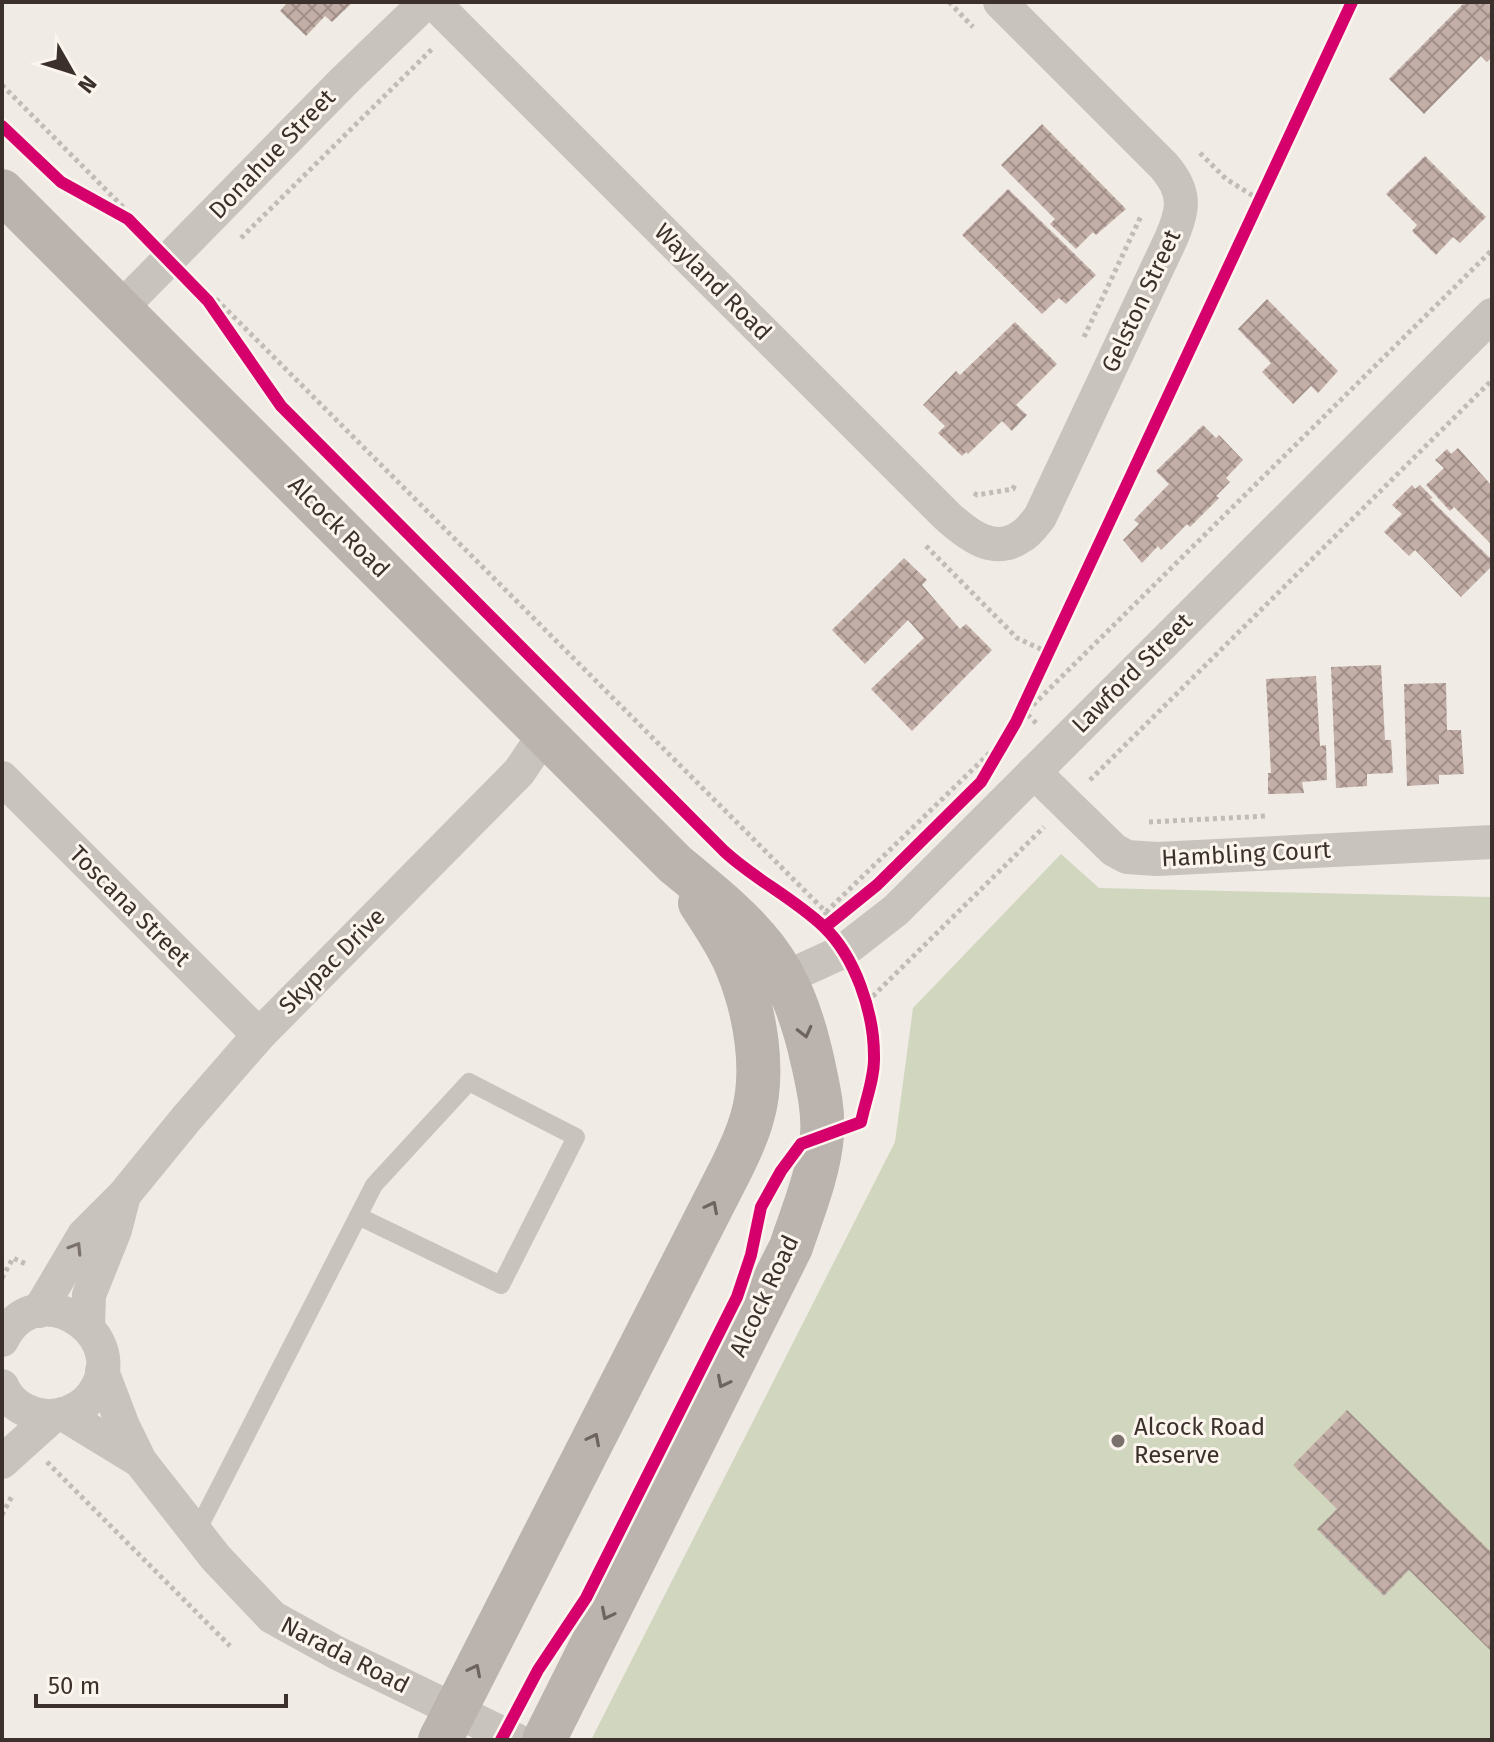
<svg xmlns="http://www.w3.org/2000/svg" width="1494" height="1742" font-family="'Fira Sans',sans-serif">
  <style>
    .garden { fill: #d1d6bf }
    .building { fill: url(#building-cross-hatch) }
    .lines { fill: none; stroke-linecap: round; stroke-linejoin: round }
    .path { stroke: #c2bbb6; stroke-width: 5; stroke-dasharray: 4 4; stroke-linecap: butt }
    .lane { stroke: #c9c3be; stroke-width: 18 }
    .street { stroke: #c9c3be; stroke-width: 34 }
    .secondary { stroke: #bab3ae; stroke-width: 44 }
    .cycleway-casing { stroke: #fbf5ee; stroke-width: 17 }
    .cycleway { stroke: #d6006c; stroke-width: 12 }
    .oneway { stroke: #6e645f }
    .oneway2 { stroke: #7b726d }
    .poi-dot { fill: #7a716c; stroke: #fbf5ee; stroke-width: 3 }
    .labels { text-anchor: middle; stroke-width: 6; stroke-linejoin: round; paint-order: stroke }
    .street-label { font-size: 24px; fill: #3b302b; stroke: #fbf5ee }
    .poi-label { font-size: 24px; fill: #3b302b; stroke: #fbf5ee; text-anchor: start }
  </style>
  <defs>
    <pattern id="building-cross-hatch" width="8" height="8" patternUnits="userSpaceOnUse" patternTransform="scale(2)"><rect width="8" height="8" fill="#c3afa7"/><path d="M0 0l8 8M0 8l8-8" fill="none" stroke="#a08f88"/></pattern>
  </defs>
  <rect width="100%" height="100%" fill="#f0ebe5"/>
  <polygon class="garden" points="1061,854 1099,888 1492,897 1492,1740 591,1740 895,1142 913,1008"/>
  <g class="building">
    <polygon points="284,2 353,2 332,22 325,16 306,36 280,11 286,4"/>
    <polygon points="1465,2 1487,2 1492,7 1492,57 1487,62 1481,56 1424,114 1389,79"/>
    <polygon points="1042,124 1126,209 1096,235 1093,232 1076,249 1050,224 1055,219 1001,165"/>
    <polygon points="1425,156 1486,217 1460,243 1453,237 1436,255 1412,231 1417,225 1386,194"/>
    <polygon points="1008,189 1096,275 1066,304 1059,298 1042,314 962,235"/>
    <polygon points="1267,299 1338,371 1318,393 1311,386 1293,404 1262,372 1271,363 1238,329"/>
    <polygon points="1015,322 1057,364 1016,405 1027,415 1012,431 1002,421 968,454 966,452 962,456 938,433 945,426 923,405 956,371 960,375"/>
    <polygon points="1203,425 1216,438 1219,435 1243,460 1226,478 1230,482 1216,496 1219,498 1190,527 1187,524 1161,550 1158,546 1142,563 1123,540 1139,524 1134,520 1169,484 1156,471"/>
    <polygon points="1458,448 1492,486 1492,545 1454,507 1450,511 1426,485 1444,468 1435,460 1447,449 1451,454"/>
    <polygon points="1412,485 1415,489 1420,485 1433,498 1430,499 1492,560 1492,566 1461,597 1415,550 1409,556 1384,532 1402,514 1392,505"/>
    <polygon points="904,558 927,580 922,585 960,629 966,624 992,650 912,731 871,689 924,638 908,620 865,664 832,630"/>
    <polygon points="1381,665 1385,740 1391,740 1393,773 1367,774 1367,786 1336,788 1331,667"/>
    <polygon points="1316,676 1320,746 1326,745 1327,780 1302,782 1304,793 1268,794 1268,773 1271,773 1266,679"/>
    <polygon points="1446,683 1447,730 1461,730 1464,774 1439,775 1439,784 1407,786 1404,684"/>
    <polygon points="1347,1410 1492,1553 1492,1652 1409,1570 1384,1596 1317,1529 1337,1509 1293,1465"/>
  </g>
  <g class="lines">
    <g class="path">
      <polyline points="949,2 973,27"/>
      <polyline points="2,85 124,208 128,219"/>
      <polyline points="1200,153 1226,179 1260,200"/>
      <polyline points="241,238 433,48"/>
      <polyline points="208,301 217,300 826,912 825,922"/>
      <polyline points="1084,337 1141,216"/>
      <polyline points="974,493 977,495 1013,489 1015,484"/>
      <polyline points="926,546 1017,638 1047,652"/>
      <polyline points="1022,709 1037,724"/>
      <polyline points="1016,722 1492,250"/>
      <polyline points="1090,780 1492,380"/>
      <polyline points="1149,822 1267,816"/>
      <polyline points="826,912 1007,736"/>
      <polyline points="867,1002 1044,827"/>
      <polyline points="2,1278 13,1258 28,1265"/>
      <polyline points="47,1462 230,1646"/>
      <polyline points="2,1515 13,1494"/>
    </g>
    <polyline class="lane" points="196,1533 374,1185 469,1082 576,1137 501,1285 358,1216"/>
    <g class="street">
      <path d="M433,2l514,514c21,19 47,40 75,20 7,-4 13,-13 18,-19l130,-276c14,-31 17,-48 -6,-75l-164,-164"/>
      <polyline points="120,309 345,80 426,2"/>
      <polyline points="1034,772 1114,850 1127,857 1157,859 1492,842"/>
      <polyline points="2,778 259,1035"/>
      <polyline points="761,989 842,952 896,910 1492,315"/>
      <polyline points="39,1311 84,1235 124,1195 186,1119 259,1035 519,772 546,732"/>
      <polyline points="88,1326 89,1295 115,1230 123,1199"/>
      <path d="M2,1340c36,-74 143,3 84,62 -10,9 -26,15 -40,14 -18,-2 -37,-12 -44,-30"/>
      <polyline points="102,1371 123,1426 140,1461 216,1558 272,1617 337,1653 516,1740"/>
      <polyline points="63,1414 140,1461"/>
      <polyline points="2,1462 53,1416"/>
    </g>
    <g class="secondary">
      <path d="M2,191l673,673c79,65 115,94 138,199 5,23 11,49 9,72 -3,38 -19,76 -31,112l-247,493"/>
      <path d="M440,1740l291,-571c8,-16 16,-33 21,-51 14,-47 3,-107 -15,-151 -9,-23 -24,-44 -37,-64"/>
    </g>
    <g class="cycleway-casing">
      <g id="cycleway">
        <path d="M2,126l59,56 67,37 80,82 73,105 443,445c30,28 68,46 99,75 32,30 51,86 51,130 1,21 -9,46 -13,66l-60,22 -20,27 -20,36 -10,48 -14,42 -151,301 -48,72 -37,70"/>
        <polyline points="825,927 877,885 981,782 1016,722 1352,2"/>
      </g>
    </g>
    <use href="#cycleway" class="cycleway"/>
  </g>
  <defs><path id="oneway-chevron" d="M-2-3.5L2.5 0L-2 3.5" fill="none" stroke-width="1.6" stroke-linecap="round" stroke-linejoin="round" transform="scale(2)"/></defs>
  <g class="oneway">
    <use href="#oneway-chevron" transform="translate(805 1032) rotate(76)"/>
    <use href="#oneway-chevron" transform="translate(712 1207) rotate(-63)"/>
    <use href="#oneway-chevron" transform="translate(723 1382) rotate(117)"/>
    <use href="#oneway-chevron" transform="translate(594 1439) rotate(-63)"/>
    <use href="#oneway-chevron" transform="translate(607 1614) rotate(117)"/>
    <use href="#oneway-chevron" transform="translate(475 1670) rotate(-63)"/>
  </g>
  <use class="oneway2" href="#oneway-chevron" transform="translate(76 1248) rotate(-58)"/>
  <circle class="poi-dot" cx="1118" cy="1441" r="8"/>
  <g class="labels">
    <g class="street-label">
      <text transform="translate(272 154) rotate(-46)" y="8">Donahue Street</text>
      <text transform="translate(713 282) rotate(45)" y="8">Wayland Road</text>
      <text transform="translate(1141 301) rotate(-65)" y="8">Gelston Street</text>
      <text transform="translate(339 527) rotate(45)" y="8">Alcock Road</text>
      <text transform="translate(1132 673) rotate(-45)" y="8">Lawford Street</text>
      <text transform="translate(1246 854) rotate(-3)" y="8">Hambling Court</text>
      <text transform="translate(130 906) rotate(45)" y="8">Toscana Street</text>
      <text transform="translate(332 961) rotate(-45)" y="8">Skypac Drive</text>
      <text transform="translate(764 1296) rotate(-65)" y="8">Alcock Road</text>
      <text transform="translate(345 1655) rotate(27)" y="8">Narada Road</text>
    </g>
    <g class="poi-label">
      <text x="1134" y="1435">Alcock Road<tspan x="1134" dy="28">Reserve</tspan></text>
    </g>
  </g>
  <rect width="1494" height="1742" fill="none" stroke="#3b302b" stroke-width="8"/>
  <g transform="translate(72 72) rotate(129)" stroke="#fbf5ee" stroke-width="6" paint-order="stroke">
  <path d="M0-6L14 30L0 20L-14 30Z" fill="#3b302b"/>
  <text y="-12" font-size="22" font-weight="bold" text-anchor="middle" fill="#3b302b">N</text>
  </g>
  <path d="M36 1694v12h250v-12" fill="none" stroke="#3b302b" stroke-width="4"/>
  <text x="48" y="1694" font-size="24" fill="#3b302b" stroke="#fbf5ee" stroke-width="6" paint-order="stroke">50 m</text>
</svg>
